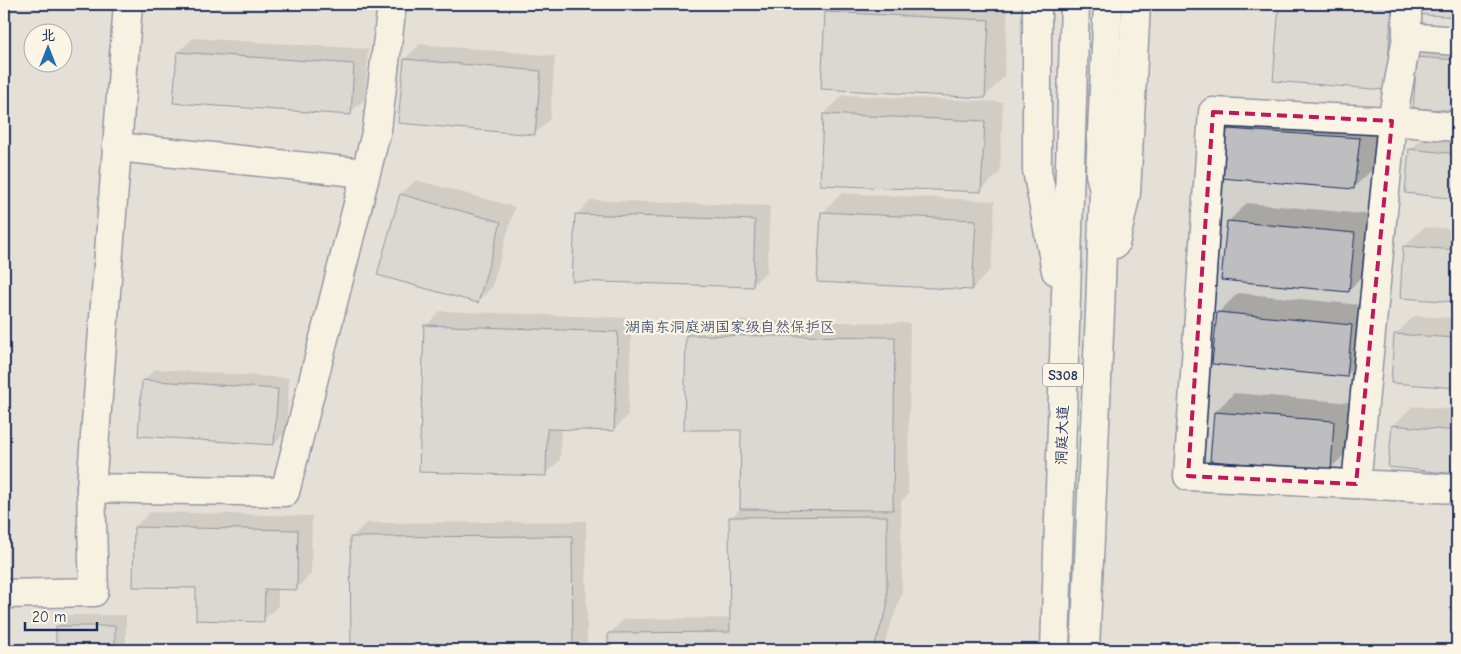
<svg xmlns="http://www.w3.org/2000/svg" width="1461" height="654" font-family="'Comic Neue','LXGW WenKai TC',sans-serif">
  <style>
    .green { fill: #d3d1cc; stroke: #778095; fill-rule: evenodd }
    .shadow { fill: #0003 }
    .building { fill: #bebec0; stroke: #1b2f5e }
    .lines { fill: none; stroke-linecap: round; stroke-linejoin: round }
    .minor-casing { stroke: #1b2f5e; stroke-width: 31 }
    .major-casing { stroke: #1b2f5e; stroke-width: 31 }
    .minor { stroke: #fcf5e5; stroke-width: 28 }
    .major { stroke: #fcf5e5; stroke-width: 28 }
    .marked { fill: none; stroke: #c2185b; stroke-width: 4; stroke-dasharray: 10 6; stroke-linejoin: round }
    .labels { text-anchor: middle; stroke-width: 4.5; stroke-linejoin: round; paint-order: stroke }
    .shield { fill: #fcf5e5; stroke: #5e6a86; stroke-width: 1 }
    .shield-label { font-size: 14px; font-weight: bold; fill: #1b2f5e }
    .park-label { font-size: 15px; fill: #49587a; stroke: #fcf5e5 }
    .street-label { font-size: 15px; fill: #1b2f5e; stroke: #fcf5e5 }
  </style>
  <rect width="100%" height="100%" fill="#f3ede0"/>
  <filter id="ink" filterUnits="userSpaceOnUse"><feTurbulence type="fractalNoise" baseFrequency=".02" numOctaves="2"/><feDisplacementMap in="SourceGraphic" scale="10" xChannelSelector="R" yChannelSelector="G"/><feConvolveMatrix kernelMatrix="1 2 1 2 8 2 1 2 1" color-interpolation-filters="sRGB"/></filter>
  <g filter="url(#ink)">
    <path class="green" d="M4,4h1453v646h-1453zM32,32h30v30h-30z"/>
    <g class="shadow">
      <polygon points="835,4 1008,4 1004,77 985,97 826,12"/>
      <polygon points="1280,4 1405,4 1400,74 1274,80"/>
      <polygon points="193,38 368,49 365,99 350,113 178,52"/>
      <polygon points="1437,38 1457,40 1457,110 1414,107 1418,58"/>
      <polygon points="420,44 555,56 550,119 535,134 405,59"/>
      <polygon points="843,95 1003,102 1000,172 981,191 824,114"/>
      <polygon points="1247,110 1378,119 1373,169 1353,188 1228,129"/>
      <polygon points="1429,131 1457,133 1457,197 1406,192 1410,150"/>
      <polygon points="416,180 515,207 492,287 478,302 401,194"/>
      <polygon points="842,193 995,201 991,269 972,289 822,213"/>
      <polygon points="591,200 770,206 767,271 752,286 576,215"/>
      <polygon points="1247,203 1373,215 1368,271 1348,291 1228,222"/>
      <polygon points="1424,227 1457,229 1457,301 1401,297 1405,246"/>
      <polygon points="1238,293 1371,306 1366,356 1347,375 1219,312"/>
      <polygon points="440,311 632,318 628,415 614,430 561,428 560,460 545,475 426,326"/>
      <polygon points="1414,316 1457,318 1457,386 1392,382 1395,335"/>
      <polygon points="702,320 910,323 908,494 901,501 902,593 882,650 609,650 609,634 624,619 732,618 731,518 742,507 743,429 687,335"/>
      <polygon points="155,369 289,378 286,432 274,444 143,381"/>
      <polygon points="1234,393 1353,403 1349,450 1330,469 1215,412"/>
      <polygon points="1412,406 1457,410 1457,472 1389,466 1393,426"/>
      <polygon points="150,512 312,516 311,574 296,589 278,588 278,606 263,620 135,527"/>
      <polygon points="586,521 587,646 583,650 352,650 351,538 366,523"/>
      <polygon points="69,615 126,615 126,650 57,650 57,627"/>
    </g>
    <g class="building">
      <polygon points="1279,4 1392,4 1386,90 1273,81"/>
      <polygon points="1415,4 1457,4 1457,17 1414,14"/>
      <polygon points="825,12 989,20 985,98 821,89"/>
      <polygon points="177,52 354,64 351,115 173,103"/>
      <polygon points="1417,57 1457,60 1457,111 1413,108"/>
      <polygon points="404,59 541,71 535,135 398,123"/>
      <polygon points="823,114 985,121 981,192 820,185"/>
      <polygon points="1227,129 1360,138 1354,189 1221,178"/>
      <polygon points="1409,149 1457,154 1457,199 1405,193"/>
      <polygon points="400,194 501,222 478,303 377,275"/>
      <polygon points="821,212 976,220 972,290 817,282"/>
      <polygon points="575,214 755,220 753,287 572,281"/>
      <polygon points="1227,221 1355,233 1349,292 1221,280"/>
      <polygon points="1403,246 1457,250 1457,302 1400,298"/>
      <polygon points="1217,312 1352,325 1347,377 1212,364"/>
      <polygon points="424,325 618,332 614,431 547,429 546,476 419,472"/>
      <polygon points="1394,334 1457,338 1457,388 1391,383"/>
      <polygon points="686,335 895,337 893,510 740,509 741,430 684,430"/>
      <polygon points="142,380 278,389 274,445 138,436"/>
      <polygon points="1214,412 1334,421 1331,470 1210,461"/>
      <polygon points="1392,425 1457,431 1457,474 1388,467"/>
      <polygon points="887,516 887,608 873,650 608,650 608,633 730,632 729,517"/>
      <polygon points="134,527 298,530 297,590 265,589 264,622 196,620 196,588 133,587"/>
      <polygon points="572,536 573,650 351,650 350,537"/>
      <rect x="56" y="626" width="59" height="24"/>
    </g>
    <g class="lines">
      <g class="minor-casing">
        <g id="minor">
          <polyline points="1407,4 1407,37"/>
          <polyline points="1457,127 1392,121 1213,112 1188,476 1457,489"/>
          <polyline points="117,147 365,173"/>
          <polyline points="1356,484 1392,121 1407,37 1457,41"/>
          <polyline points="91,488 128,4"/>
          <polyline points="4,594 94,592 91,488 285,492 377,129 392,4"/>
        </g>
      </g>
      <g class="major-casing">
        <g id="major">
          <polyline points="1037,4 1037,170 1056,271"/>
          <polyline points="1115,244 1126,193 1136,4"/>
          <polyline points="1055,650 1075,4"/>
          <polyline points="1085,650 1100,312 1104,190 1100,174 1108,4"/>
        </g>
      </g>
      <use href="#minor" class="minor"/>
      <use href="#major" class="major"/>
    </g>
  </g>
  <path d="M0 0H1461V654H0ZM1213,112l179,9 -36,363 -168,-8z" fill="#f3ede0" fill-opacity=".55" fill-rule="evenodd"/>
  <path class="marked" d="M1213,112l179,9 -36,363 -168,-8z"/>
  <g class="labels">
    <rect class="shield" x="1043" y="363.5" width="40" height="23" rx="4"/>
    <g class="shield-label">
      <text x="1063" y="380">S308</text>
    </g>
    <g class="park-label">
      <text x="730" y="332">湖南东洞庭湖国家级自然保护区</text>
    </g>
    <g class="street-label">
      <text transform="translate(1062 435) rotate(-88)" y="5">洞庭大道</text>
    </g>
  </g>
  <rect width="1461" height="654" fill="none" stroke="#fcf5e5" stroke-width="20"/>
  <rect x="10" y="10" width="1441" height="634" fill="none" stroke="#1b2f5e" stroke-width="2" filter="url(#ink)"/>
  <g transform="translate(48 48)"><circle r="24" fill="#fcf5e5" stroke="#a2a6af"/>
  <path d="M0-4L9 19L0 12L-9 19Z" fill="#1f6fb2"/>
  <text y="-8" font-size="14" font-weight="bold" text-anchor="middle" fill="#1b2f5e">北</text>
  </g>
  <path d="M25 622v8h72v-8" fill="none" stroke="#1b2f5e" stroke-width="2.5"/>
  <text x="32" y="622" font-size="15" fill="#1b2f5e" stroke="#fcf5e5" stroke-width="4" paint-order="stroke">20 m</text>
</svg>
